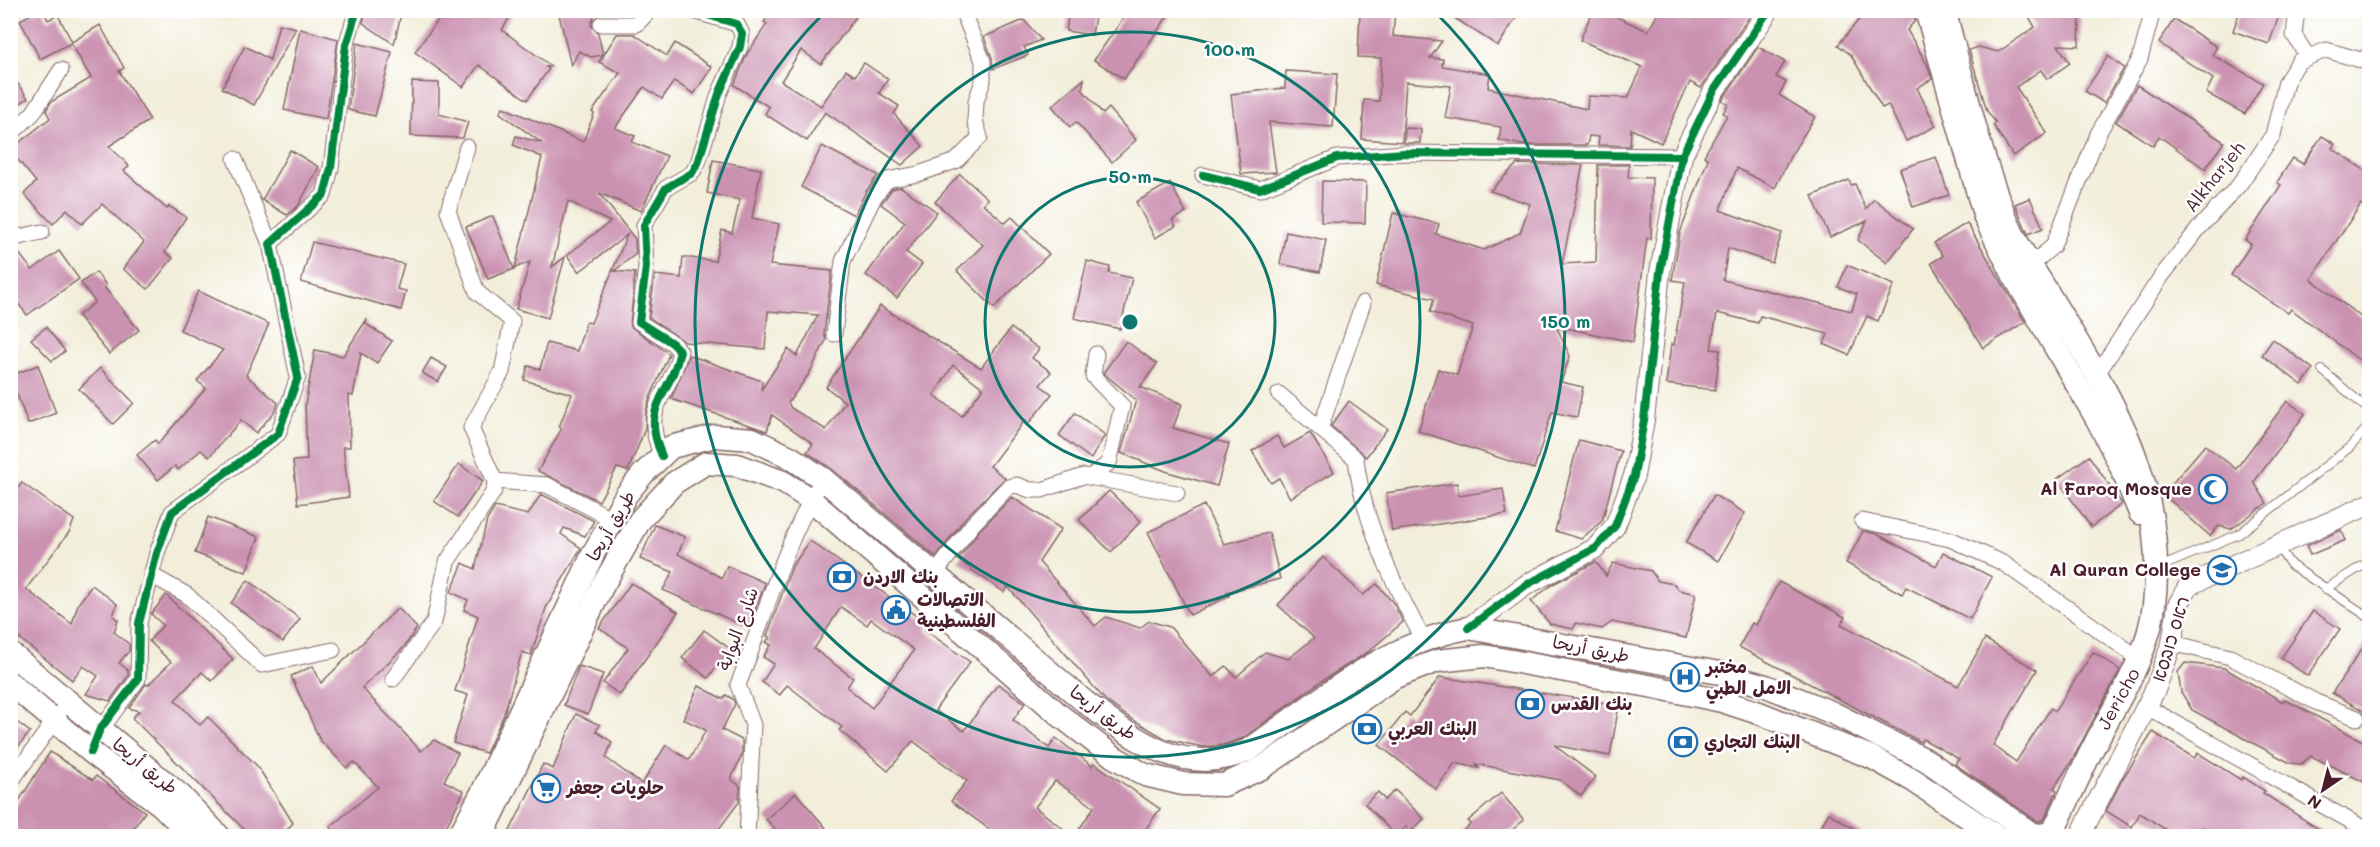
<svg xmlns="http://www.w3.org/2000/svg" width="2380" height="847" font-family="Mali,'Playpen Sans Arabic','Playpen Sans Hebrew',sans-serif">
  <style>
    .building { fill: #ca91b0; fill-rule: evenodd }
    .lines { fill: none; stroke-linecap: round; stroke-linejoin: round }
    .service-casing { stroke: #856768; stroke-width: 10 }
    .minor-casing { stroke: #856768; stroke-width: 17 }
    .tertiary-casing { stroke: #856768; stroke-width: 22 }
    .secondary-casing { stroke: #856768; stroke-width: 25 }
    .service { stroke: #fff; stroke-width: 8 }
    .minor { stroke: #fff; stroke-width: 15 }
    .tertiary { stroke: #fff; stroke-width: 20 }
    .secondary { stroke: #fff; stroke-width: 22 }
    .cycleway-casing { stroke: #fff; stroke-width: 11 }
    .cycleway { stroke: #00873e; stroke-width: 8 }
    .ring { fill: none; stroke: #0f766e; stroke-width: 3 }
    .labels { text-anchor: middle; stroke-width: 5; stroke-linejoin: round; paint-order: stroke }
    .street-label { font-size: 18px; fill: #4a1f2b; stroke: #fff }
    .poi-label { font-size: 18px; font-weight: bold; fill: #4a1f2b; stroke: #fff; text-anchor: start }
    .centre { fill: #0f766e; stroke: #fff; stroke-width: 3 }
    .ring-label { font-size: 18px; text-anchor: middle; font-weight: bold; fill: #0f766e; stroke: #fff; stroke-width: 5; stroke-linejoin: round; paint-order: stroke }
  </style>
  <rect width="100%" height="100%" fill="#fff"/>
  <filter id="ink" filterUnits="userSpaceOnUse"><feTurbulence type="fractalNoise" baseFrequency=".0167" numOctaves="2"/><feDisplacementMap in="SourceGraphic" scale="12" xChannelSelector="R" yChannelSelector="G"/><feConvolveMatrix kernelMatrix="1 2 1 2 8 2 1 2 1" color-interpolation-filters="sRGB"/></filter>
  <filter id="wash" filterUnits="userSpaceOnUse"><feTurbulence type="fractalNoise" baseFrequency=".008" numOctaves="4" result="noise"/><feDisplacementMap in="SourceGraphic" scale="24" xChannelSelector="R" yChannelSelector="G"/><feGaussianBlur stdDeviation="1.35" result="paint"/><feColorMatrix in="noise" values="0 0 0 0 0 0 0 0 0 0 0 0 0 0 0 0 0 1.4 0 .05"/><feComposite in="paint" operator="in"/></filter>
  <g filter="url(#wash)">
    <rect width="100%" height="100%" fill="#f2eeda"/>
    <g id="blocks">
      <g class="building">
        <polygon points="39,10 43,10 48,20 58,15 72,42 100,25 124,68 119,71 150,120 109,146 129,166 124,171 167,209 169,206 186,217 165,252 173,258 148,289 123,269 144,242 102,204 82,224 67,209 53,224 24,194 36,182 10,150 50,118 46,111 51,102 91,78 71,43 40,59 20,20"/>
        <polygon points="366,10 402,10 394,44 363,23"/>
        <polygon points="445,10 514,10 502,30 551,66 546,67 549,69 527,100 479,65 463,87 415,52"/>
        <polygon points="558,10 593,10 594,17 591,25 598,33 603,55 591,57 579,51 571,66"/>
        <polygon points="773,10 861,10 821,64 801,50 781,81 821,106 846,70 855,76 864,63 888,79 879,93 899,106 894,114 923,146 902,165 825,112 807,141 765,114 769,107 734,85 747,54 767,24 764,22"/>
        <polygon points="1069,10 1096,10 1092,35 1066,31"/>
        <polygon points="1129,10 1172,10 1124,79 1094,60"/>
        <polygon points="1360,10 1395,10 1393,36 1442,41 1430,58 1443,59 1442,66 1490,74 1488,88 1587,109 1588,96 1628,98 1642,67 1580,40 1593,10 1601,10 1648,31 1660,10 1754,10 1701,88 1690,82 1661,143 1631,129 1630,146 1598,145 1599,137 1589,136 1587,145 1522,145 1499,140 1501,127 1445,118 1451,86 1406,82 1402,142 1362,139 1364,100 1379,101 1381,58 1358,57"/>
        <polygon points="1442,10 1521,10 1498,46"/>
        <polygon points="1867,10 1913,10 1915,21 1907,30 1927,64 1932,79 1917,88 1936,126 1906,141 1888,105 1882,108 1851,55 1838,45"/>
        <polygon points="2025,10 2080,10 2079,46 2058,45 2070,63 2047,79 2041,70 2016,87 2047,133 2013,156 1993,125 1996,123 1987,111 1969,50 1979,47 1998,52 2035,27"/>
        <polygon points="2240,10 2281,10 2269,44 2233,31"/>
        <polygon points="2174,19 2217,47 2212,55 2263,83 2245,114 2206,93 2213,79 2159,43"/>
        <polygon points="1024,20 1041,40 1024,47 1028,55 993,69 992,58 984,37"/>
        <polygon points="279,24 296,28 254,105 222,88 245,46 270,60"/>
        <polygon points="300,29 338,39 326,119 284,110"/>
        <polygon points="617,34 634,34 667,56 675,43 712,67 694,94 674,81 662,99 644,87 615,128 635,136 632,142 667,156 641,211 599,193 635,239 636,254 614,271 635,273 630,326 669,354 650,398 646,411 645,429 628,471 617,468 599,501 538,471 562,428 559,427 572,394 524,380 528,366 540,369 547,343 577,351 586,322 591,323 627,235 579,272 567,255 610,222 568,201 552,267 565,257 548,318 516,309 530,262 515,268 542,157 513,145 516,136 542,143 500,113 503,107 583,142 594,114 592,112 620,73 599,62"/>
        <polygon points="357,43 392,52 375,116 348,110"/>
        <polygon points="1758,47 1785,62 1776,77 1786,82 1779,95 1815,117 1791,155 1775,188 1737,168 1720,210 1782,233 1772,263 1728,248 1723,280 1852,311 1857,294 1838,287 1847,265 1894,285 1878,321 1867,316 1849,355 1824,344 1828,334 1760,316 1758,323 1717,313 1711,349 1720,350 1715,390 1666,384 1671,344 1674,345 1685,282 1672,280 1680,233 1708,159 1704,156 1727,115 1723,113 1728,104 1722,100"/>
        <polygon points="2108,56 2124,68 2104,103 2085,91"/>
        <polygon points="1286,71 1337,74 1333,127 1269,122 1276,172 1241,174 1231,94 1285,88"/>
        <polygon points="10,73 28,98 10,110"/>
        <polygon points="1084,79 1082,89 1103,114 1109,108 1136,140 1112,162 1076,122 1070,127 1052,106"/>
        <polygon points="412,82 439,83 439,114 468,122 463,138 411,136"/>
        <polygon points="2137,85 2224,142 2205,169 2159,136 2153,146 2116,122"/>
        <polygon points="1405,128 1421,129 1420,143 1404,143"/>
        <polygon points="2322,136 2335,144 2332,148 2370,174 2370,210 2361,204 2311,279 2361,317 2370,305 2370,368 2291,309 2288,313 2231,275 2251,244 2245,240 2281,185 2277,182 2293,158 2303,164"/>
        <polygon points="822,146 878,175 865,193 854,215 801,187"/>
        <polygon points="290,150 319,167 298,206 287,215 262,200"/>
        <polygon points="1936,157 1949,195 1913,207 1900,169"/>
        <path d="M713,160l48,9 -9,49 27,6 -9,41 62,6 -8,62 2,7 -17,34 -21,29 3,5 35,22 19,-28 -19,-15 54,-81 101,62 30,-40 28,21 -7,9 19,14 -11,13 12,9 -23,29 -4,-3 -35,46 15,12 -40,40 -29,39 -104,-88 -25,-17 6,-8 -41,-29 -5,16 -96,-32 18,-44 73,26 -1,9 27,-41 9,7 21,-41 -50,-4 -3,38 -80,-7 -36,-25 6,-42 26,3 2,-21 32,4 7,-31 10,3 8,-33 -33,-7zM953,365l30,23 -21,28 -28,-21z"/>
        <polygon points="1517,164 1583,165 1562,264 1596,262 1598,165 1629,165 1628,177 1652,178 1651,239 1647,238 1633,342 1556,326 1570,356 1561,382 1583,387 1577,417 1552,412 1534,469 1418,431 1438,369 1457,375 1473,326 1430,312 1434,299 1376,285 1393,213 1439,224 1436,234 1484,250 1520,233 1530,204 1490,191"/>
        <polygon points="960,174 988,199 983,204 1005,223 1012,217 1049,254 994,308 957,271 983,245 935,202"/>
        <polygon points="1849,180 1851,185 1855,184 1866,209 1874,199 1913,229 1887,263 1858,240 1867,221 1830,237 1812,196"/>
        <polygon points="1322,181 1366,182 1365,223 1321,222"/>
        <polygon points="1170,183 1186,213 1172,220 1176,226 1155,238 1136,202"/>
        <polygon points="901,187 937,212 906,252 922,264 897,298 866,275 905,222 881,204 892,189"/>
        <polygon points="2030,198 2043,228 2028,234 2015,204"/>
        <polygon points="493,216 514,269 488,279 466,227"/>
        <polygon points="1967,223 2025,322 1983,348 1931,263 1943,256 1934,243"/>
        <polygon points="1286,232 1326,240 1320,272 1280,264"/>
        <polygon points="312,242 404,264 397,289 406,291 401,310 301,282"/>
        <polygon points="15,248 32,270 59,251 79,279 27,315 10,293 10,249"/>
        <polygon points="1087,261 1110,267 1109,273 1132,278 1120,329 1074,318"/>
        <polygon points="96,272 106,285 104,287 139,330 109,354 78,316 95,302 81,283"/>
        <polygon points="198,291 269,324 246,375 278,403 276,410 256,433 241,420 209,457 201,450 178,470 175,466 158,480 137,455 155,440 158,444 206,388 197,381 223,350 180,330"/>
        <polygon points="367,319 366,324 392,341 377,363 361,353 353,396 349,395 350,447 343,447 349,497 298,504 293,461 307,460 305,405 315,350 343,356"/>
        <polygon points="46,327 65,351 52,361 31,339"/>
        <polygon points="2273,339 2313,369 2302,385 2262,355"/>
        <polygon points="1126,341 1157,364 1140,387 1182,404 1173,428 1229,444 1217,486 1168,472 1121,453 1136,400 1103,373"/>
        <polygon points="431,358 447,367 438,382 422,373"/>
        <polygon points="38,365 56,413 28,424 10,376"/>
        <polygon points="100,368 134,403 113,424 79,389"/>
        <polygon points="1349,401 1387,429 1366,457 1331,426"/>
        <polygon points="2287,401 2305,414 2254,482 2267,503 2231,529 2219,526 2210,536 2163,494 2205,445 2236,469"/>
        <polygon points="1075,413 1105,435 1091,459 1059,435"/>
        <polygon points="1310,433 1334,472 1290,498 1279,478 1271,483 1252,451 1277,436 1284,448"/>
        <polygon points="1579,440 1621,451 1602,521 1581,539 1555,531"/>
        <polygon points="2089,456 2122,504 2091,527 2057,479"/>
        <polygon points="459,464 483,481 458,517 434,501"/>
        <polygon points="22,483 74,520 70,531 26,589 72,624 78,604 92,585 117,604 113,616 118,620 114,632 129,644 129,651 119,663 128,670 128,676 110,701 86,694 98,676 83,666 72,680 10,631 10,498"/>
        <polygon points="1457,483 1459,496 1503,489 1507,514 1392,531 1386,493"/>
        <polygon points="1109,491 1141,521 1111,552 1079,520"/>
        <polygon points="541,494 594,521 585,536 564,528 561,534 581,548 546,608 531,655 522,652 504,714 486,753 453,743 468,695 455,691 478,616 464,610 468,600 451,592 463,563 475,569 487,520 495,507 528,515"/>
        <polygon points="1714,495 1745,513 1718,561 1686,543"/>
        <polygon points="1012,497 1061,529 1039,562 1095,626 1106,617 1140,628 1149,621 1170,627 1213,677 1226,666 1236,677 1265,652 1288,659 1314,638 1278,605 1323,557 1363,595 1377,584 1394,604 1403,622 1368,652 1321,681 1243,738 1223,745 1203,747 1166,739 1130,718 1105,700 1008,587 1004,592 958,560 979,531"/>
        <polygon points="1204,505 1224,544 1269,533 1280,579 1227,592 1229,596 1190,615 1148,532"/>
        <polygon points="208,517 259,537 246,572 195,553"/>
        <polygon points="655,525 685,537 678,554 722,578 727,566 765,583 749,628 663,590 673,572 640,559"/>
        <polygon points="2341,530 2346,540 2310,555 2306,546"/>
        <polygon points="1863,531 1877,534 1936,566 1943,552 1992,577 1970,619 1906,587 1902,594 1846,563"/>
        <path d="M810,541l119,84 -4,5 45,32 -35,48 29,21 34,-47 27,19 -12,17 36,28 7,-10 36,28 2,-3 66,46 -20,28h-66l20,-30 -39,-26 -20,26 39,30h-74l-49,-36 16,-20 -54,-40 -25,30 -49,-41 3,-3 -55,-42 -7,10 -18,-13 12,-18 -11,-7 8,-12 -5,-3 4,-5 -3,-1 25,-70zM841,607l26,18 4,-6 43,31 -42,58 -25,-21 6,-9 -39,-29z"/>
        <polygon points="1596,562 1606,576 1613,563 1651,571 1658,581 1674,584 1679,590 1696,594 1686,638 1612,622 1602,629 1576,623 1573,629 1550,624 1531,601 1553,584"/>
        <polygon points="248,580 300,619 283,642 231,603"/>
        <polygon points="1779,582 1845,617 1841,624 1958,686 1985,639 2037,670 1993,745 2016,762 2051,708 2055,711 2093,652 2120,670 2071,762 2054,788 2057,791 2044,820 2037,821 1955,764 1959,759 1923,739 1921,742 1739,647 1752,623 1756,625"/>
        <polygon points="631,583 678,612 620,695 603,683 628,648 599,628"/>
        <polygon points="166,595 233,659 212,681 202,672 175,700 200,725 208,717 258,767 293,823 280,837 252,837 132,718 139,711 129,708 146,684 148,685 171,662 149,641 163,625 151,614"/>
        <polygon points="398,608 417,628 404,647 362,688 421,751 434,740 458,753 444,781 464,791 441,837 338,837 330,827 378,787 354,762 347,768 320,740 291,676 313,666 321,683"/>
        <polygon points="2313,611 2340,629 2308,676 2281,658"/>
        <polygon points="704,630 730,649 708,678 682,658"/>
        <polygon points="2370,637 2370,717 2361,709 2332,693"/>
        <polygon points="2185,663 2224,668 2283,702 2284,699 2370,745 2370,785 2311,756 2301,764 2290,763 2192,710 2181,692 2178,672"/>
        <polygon points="579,666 603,674 588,714 564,705"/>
        <polygon points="1440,677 1619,705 1610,756 1554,745 1596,777 1581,796 1560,780 1476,764 1479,768 1455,763 1436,789 1379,745 1405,712 1410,716"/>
        <polygon points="699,686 723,699 726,695 733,699 735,704 722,730 742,740 742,755 731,779 740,786 739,802 713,837 507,837 543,764 553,769 576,714 600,725 596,731 612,742 606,758 642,784 666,745 689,760 706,730 683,719"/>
        <polygon points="10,717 30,732 10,757"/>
        <polygon points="2153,732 2194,758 2198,753 2241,780 2243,777 2265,791 2263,793 2331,837 2217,837 2202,827 2197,837 2177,837 2140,813 2132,827 2106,811 2123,778"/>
        <polygon points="50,752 93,780 96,776 145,812 127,837 10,837 10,815"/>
        <polygon points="1395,790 1424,819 1410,832 1406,827 1396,836 1365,804 1378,792 1385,800"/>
        <polygon points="796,793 826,828 816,837 782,837 766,819"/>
        <polygon points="1501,793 1524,820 1504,837 1456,837 1471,824 1468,821"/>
        <polygon points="1829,813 1867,837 1814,837"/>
      </g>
    </g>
  </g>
  <g filter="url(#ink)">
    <use href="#blocks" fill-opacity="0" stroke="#856768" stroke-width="1.5"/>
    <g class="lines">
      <g class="service-casing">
        <g id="service">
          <polyline points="2322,370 2370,411"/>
          <polyline points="2277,546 2291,565 2370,618"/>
          <polyline points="2160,567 2239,534 2350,447 2370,425"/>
          <polyline points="2325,589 2370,561"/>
        </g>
      </g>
      <g class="minor-casing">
        <g id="minor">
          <polyline points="2297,10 2294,35 2308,57"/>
          <polyline points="601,24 637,24 650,10"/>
          <polyline points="10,135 33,113 61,70"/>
          <polyline points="467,147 448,211 477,292 512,321 502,372 471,428 495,481 547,485 612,519"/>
          <polyline points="235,159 270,244"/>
          <polyline points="1203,175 1260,189 1337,158 1404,153 1682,156"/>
          <polyline points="10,239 42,232"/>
          <polyline points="2025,270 2053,246 2098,134 2140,59 2153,10"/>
          <polyline points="834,334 843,261 874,197 887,180 918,174 956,161 980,137 975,121 976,101 983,81 983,61 962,10"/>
          <polyline points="2097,374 2161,277 2199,228 2239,185 2273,135 2286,82 2299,61 2326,50 2364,61 2370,52"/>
          <path d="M1279,394l77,65c7,63 38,126 67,180"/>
          <polyline points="1320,429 1363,303"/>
          <path d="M662,456c-23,-52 9,-59 18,-105l-8,-8 -33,-21 7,-55 -2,-42 22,-37 26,-15 6,-10 21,-69 21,-47 2,-13 -5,-10 -46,-14"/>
          <polyline points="1090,477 1109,463 1122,406 1093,376 1096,354"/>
          <polyline points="1862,521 1950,539 2003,563 2140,659"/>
          <polyline points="151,575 187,595 262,665 333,650"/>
          <polyline points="934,575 972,525 1008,487 1017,485 1030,490 1042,490 1083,476 1177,493"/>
          <polyline points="2172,643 2230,657 2316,702 2357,718"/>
          <polyline points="393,679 434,622 447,562 494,491 495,481"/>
          <polyline points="2147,707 2370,832"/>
          <polyline points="97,735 138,679 139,623 157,553 172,512 278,434 298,377 270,244 324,195 331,168 346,45 357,10"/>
          <polyline points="10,783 59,714"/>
          <path d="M747,836l6,-111 -15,-40c27,-68 46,-143 85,-206"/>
        </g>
      </g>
      <g class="tertiary-casing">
        <g id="tertiary">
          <polyline points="1468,628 1526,585 1596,548 1615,526 1634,476 1644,420 1660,272 1682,156 1713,92 1769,10"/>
          <polyline points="2080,836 2155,690 2172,643 2178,605 2189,585 2370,504"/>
        </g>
      </g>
      <g class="secondary-casing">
        <g id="secondary">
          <polyline points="1926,10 1985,218 2014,276 2098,421 2121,467 2140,513"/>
          <path d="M1944,10c21,74 36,152 68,222 11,23 26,44 39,66 60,99 117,186 103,307 -6,52 -35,92 -58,137 -16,31 -30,63 -45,94"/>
          <polyline points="10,653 181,796 219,836"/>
          <polyline points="10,683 91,752 161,805 192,836"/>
          <path d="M459,836l24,-45 111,-239 32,-57 17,-21 28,-27 44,-11 37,3 38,18 33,22 262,223c50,38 99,77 164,48 68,-48 136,-107 219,-122l252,45 46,13 67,27 93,47 106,74 12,1 10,-5"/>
          <polyline points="482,836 602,587 640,520 674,483 706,463 737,465 783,482 810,499 1062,717 1114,757 1145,775 1183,784 1224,785 1262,768 1395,677 1437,661 1484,656 1649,686 1722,701 1759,713 1871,757 1914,781 1996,836"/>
        </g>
      </g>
      <use href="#service" class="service"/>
      <use href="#minor" class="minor"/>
      <use href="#tertiary" class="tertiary"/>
      <use href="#secondary" class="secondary"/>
      <g class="cycleway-casing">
        <g id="cycleway">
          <polyline points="1203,175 1260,189 1337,158 1404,153 1682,156"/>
          <path d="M662,456c-23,-52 9,-59 18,-105l-8,-8 -33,-21 7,-55 -2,-42 22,-37 26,-15 6,-10 21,-69 21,-47 2,-13 -5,-10 -46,-14"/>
          <polyline points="1468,628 1526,585 1596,548 1615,526 1634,476 1644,420 1660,272 1682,156 1713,92 1769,10"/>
          <polyline points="91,752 100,729 138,679 139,623 157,553 172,512 278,434 298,377 270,244 324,195 331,168 346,45 357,10"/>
        </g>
      </g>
      <use href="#cycleway" class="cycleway"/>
    </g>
  </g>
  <g class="ring">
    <circle cx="1130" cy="322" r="145"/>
    <circle cx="1130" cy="322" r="290"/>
    <path d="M1435 12A435 435 0 1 1 825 12"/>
  </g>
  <defs>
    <g id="mosque-ring" transform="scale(1.5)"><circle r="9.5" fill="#fff" stroke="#1f6fb2" stroke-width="1.5"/><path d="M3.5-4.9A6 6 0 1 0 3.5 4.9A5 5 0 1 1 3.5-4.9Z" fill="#1f6fb2"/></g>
    <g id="university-ring" transform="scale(1.5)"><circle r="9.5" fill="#fff" stroke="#1f6fb2" stroke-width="1.5"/><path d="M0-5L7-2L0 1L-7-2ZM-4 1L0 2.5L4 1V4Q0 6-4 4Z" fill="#1f6fb2"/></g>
    <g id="bank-ring" transform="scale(1.5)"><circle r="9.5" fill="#fff" stroke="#1f6fb2" stroke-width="1.5"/><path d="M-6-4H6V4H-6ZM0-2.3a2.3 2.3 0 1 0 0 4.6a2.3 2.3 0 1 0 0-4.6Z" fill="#1f6fb2"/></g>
    <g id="civic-ring" transform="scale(1.5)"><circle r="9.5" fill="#fff" stroke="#1f6fb2" stroke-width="1.5"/><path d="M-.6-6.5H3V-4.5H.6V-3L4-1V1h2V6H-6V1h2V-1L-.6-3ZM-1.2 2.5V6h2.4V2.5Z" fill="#1f6fb2"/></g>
    <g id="hospital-ring" transform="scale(1.5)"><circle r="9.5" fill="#fff" stroke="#1f6fb2" stroke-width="1.5"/><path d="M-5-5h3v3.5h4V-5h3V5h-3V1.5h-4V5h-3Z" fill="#1f6fb2"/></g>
    <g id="supermarket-ring" transform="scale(1.5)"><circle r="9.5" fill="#fff" stroke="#1f6fb2" stroke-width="1.5"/><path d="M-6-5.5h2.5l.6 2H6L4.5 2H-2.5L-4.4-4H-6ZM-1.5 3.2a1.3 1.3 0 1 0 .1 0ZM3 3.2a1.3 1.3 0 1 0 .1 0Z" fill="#1f6fb2"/></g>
  </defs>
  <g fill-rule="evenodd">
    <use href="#mosque-ring" x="2213" y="489"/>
    <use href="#university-ring" x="2222" y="570"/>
    <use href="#bank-ring" x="842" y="577"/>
    <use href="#civic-ring" x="896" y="610"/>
    <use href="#hospital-ring" x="1685" y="677"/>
    <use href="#bank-ring" x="1530" y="704"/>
    <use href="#bank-ring" x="1367" y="729"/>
    <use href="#bank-ring" x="1683" y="742"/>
    <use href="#supermarket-ring" x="546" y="788"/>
  </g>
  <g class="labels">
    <g class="street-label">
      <text transform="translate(2215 177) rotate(-51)" y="6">Alkharjeh</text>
      <text transform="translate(611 526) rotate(-60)" y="6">طريق أريحا</text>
      <text transform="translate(738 629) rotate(-70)" y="6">شارع البوابة</text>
      <text transform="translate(2171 639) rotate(-73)" y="6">ראס כובסא</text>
      <text transform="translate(1591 649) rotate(11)" y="6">طريق أريحا</text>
      <text transform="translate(2119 699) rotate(-61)" y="6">Jericho</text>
      <text transform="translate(1103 713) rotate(37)" y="6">طريق أريحا</text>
      <text transform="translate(145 766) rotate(39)" y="6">طريق أريحا</text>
    </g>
    <g class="poi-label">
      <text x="2192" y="495" text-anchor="end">Al Faroq Mosque</text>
      <text x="2201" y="576" text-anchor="end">Al Quran College</text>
      <text x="863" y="583">بنك الاردن</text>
      <text x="917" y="606">الاتصالات<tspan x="917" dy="21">الفلسطينية</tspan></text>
      <text x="1706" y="673">مختبر<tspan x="1706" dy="21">الامل الطبي</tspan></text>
      <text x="1551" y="710">بنك القدس</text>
      <text x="1388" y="735">البنك العربي</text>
      <text x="1704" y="748">البنك التجاري</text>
      <text x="567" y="794">حلويات جعفر</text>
    </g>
  </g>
  <circle cx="1130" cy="322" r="9" class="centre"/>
  <g class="ring-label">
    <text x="1229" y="56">100 m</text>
    <text x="1130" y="183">50 m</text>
    <text x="1565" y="328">150 m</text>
  </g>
  <rect width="2380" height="847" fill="none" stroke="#fff" stroke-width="36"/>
  <g transform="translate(2323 790) rotate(215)" stroke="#ffffff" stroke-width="4.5" paint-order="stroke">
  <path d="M0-4.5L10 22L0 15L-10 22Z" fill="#4a1f2b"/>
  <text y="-9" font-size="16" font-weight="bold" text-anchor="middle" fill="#4a1f2b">N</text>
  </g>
</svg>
